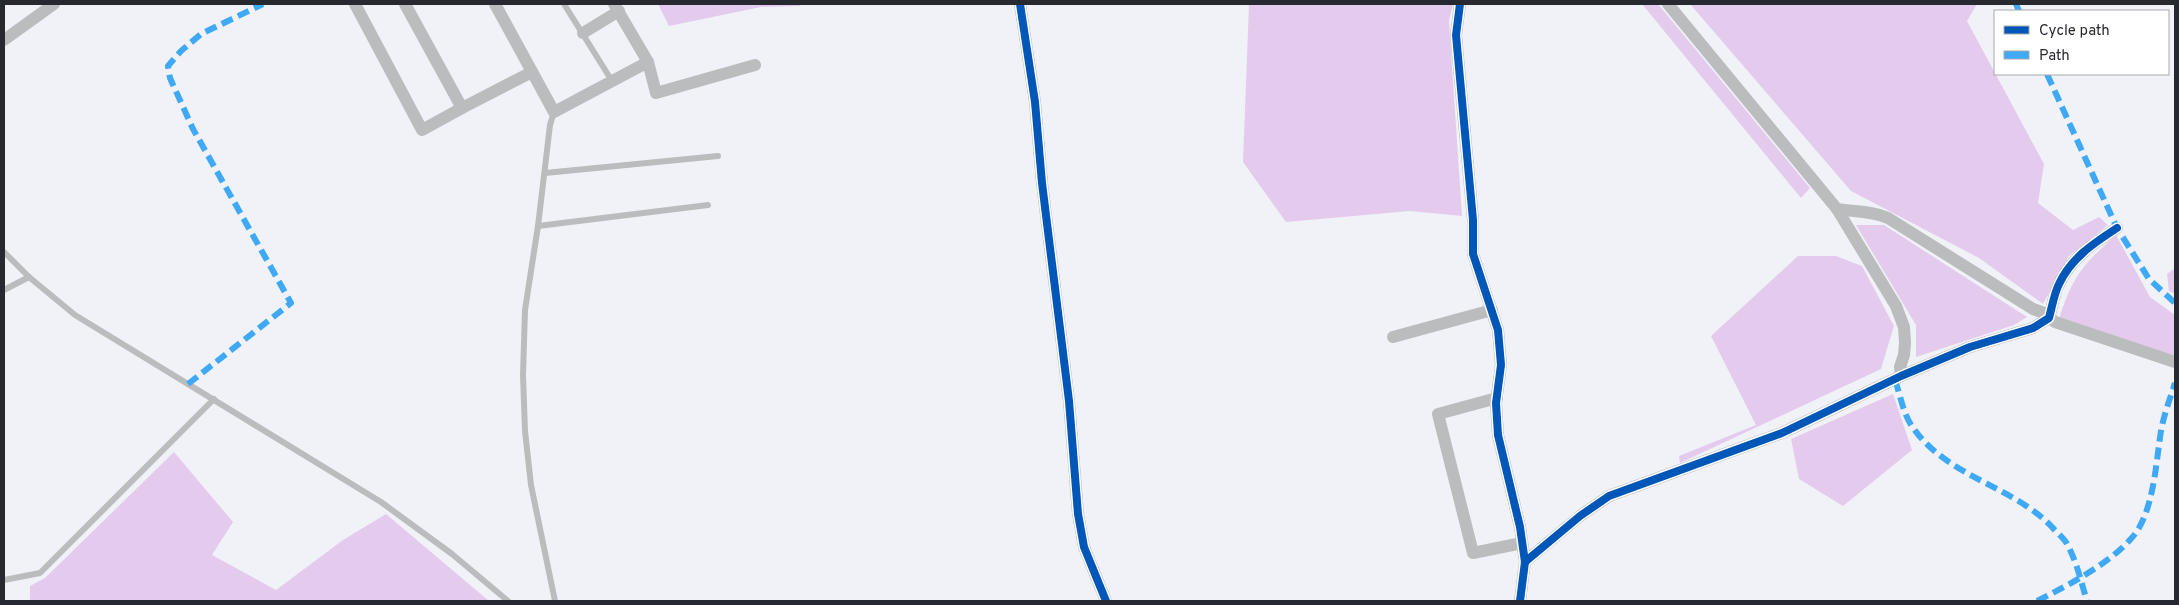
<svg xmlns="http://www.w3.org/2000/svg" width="2179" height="605" font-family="Overpass,sans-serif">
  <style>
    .green { fill: #e4cbee }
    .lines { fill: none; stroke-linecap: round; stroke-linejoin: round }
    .lane { stroke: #bbbcbe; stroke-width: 6 }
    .street { stroke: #bbbcbe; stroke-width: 12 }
    .quiet { stroke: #3fa9f5; stroke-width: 6; stroke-dasharray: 12 6; stroke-linecap: butt }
    .cycleway-casing { stroke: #fff; stroke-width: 11 }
    .cycleway { stroke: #0057b8; stroke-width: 8 }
  </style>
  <rect width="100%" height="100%" fill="#f0f2f8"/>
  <g class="green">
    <polygon points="658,4 802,4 800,6 761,7 669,26"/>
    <polygon points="1249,4 1453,4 1449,21 1462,216 1410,211 1286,222 1243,162"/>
    <polygon points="1642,4 1658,4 1810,188 1801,198"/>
    <polygon points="1690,4 1977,4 1967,21 2044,164 2038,203 2073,230 2099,217 2108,225 2069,256 2043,304 1979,258 1851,191"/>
    <polygon points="1856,225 1884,225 2027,317 2014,325 1916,357 1916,325"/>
    <path d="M2116,235l34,62 25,18v41l-116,-37c14,-44 24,-54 57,-84z"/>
    <polygon points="1798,256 1836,256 1862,266 1894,326 1881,369 1680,463 1679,456 1756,425 1711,336"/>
    <polygon points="2175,268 2175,294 2169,291 2167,274"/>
    <polygon points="1893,394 1912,450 1843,506 1799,479 1791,439"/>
    <polygon points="174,452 233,522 212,555 276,590 343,540 386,514 489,601 30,601 30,586 45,578"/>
  </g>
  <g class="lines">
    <g class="lane">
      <polyline points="564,4 612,81"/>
      <polyline points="554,112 550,125 538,226 525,310 523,375 525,431 531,485 555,601"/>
      <polyline points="545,173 718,156"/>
      <polyline points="538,226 708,205"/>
      <polyline points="4,252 29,277 75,315 381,502 452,554 508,601"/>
      <polyline points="4,290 29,277"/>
      <polyline points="4,580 40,573 214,399"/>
    </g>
    <g class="street">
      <polyline points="355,4 422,130 462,108"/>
      <polyline points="405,4 462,108 532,72"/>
      <polyline points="495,4 554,112 648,62"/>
      <polyline points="614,4 648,62 656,93 755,65"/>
      <polyline points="1020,4 1035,102 1042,183 1069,401 1078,514 1084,547 1106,601"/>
      <polyline points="1460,4 1456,35 1473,220 1473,254 1498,330 1501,365 1496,403 1498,435 1520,527 1525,562 1520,601"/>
      <polyline points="1668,4 1837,209 1896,306 1904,327 1905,343 1904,355 1900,367 1901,376"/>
      <polyline points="583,33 619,11"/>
      <polyline points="4,40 54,4"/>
      <path d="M1837,209c18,3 36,2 51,9l145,91 11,4 11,9 120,40"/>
      <polyline points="1393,337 1492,310"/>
      <polyline points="1497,398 1438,414 1473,553 1522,543"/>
      <path d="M1525,562l55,-46 29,-20 173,-63 119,-57 69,-29 63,-19 16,-10c3,-11 5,-24 10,-34 12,-26 35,-41 58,-56"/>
    </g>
    <g class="quiet">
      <polyline points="2016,4 2019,11"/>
      <polyline points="2047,74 2117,228 2149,279 2175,303"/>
      <path d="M1895,380c6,17 8,35 19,49 34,48 99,57 138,98 5,6 12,11 15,17 10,18 14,38 20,57"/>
      <polyline points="188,384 291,303 193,129 170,78 168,66 181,51 201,34 263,4"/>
      <path d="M2037,601c32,-16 76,-39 98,-67 19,-26 21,-72 26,-103 3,-17 9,-32 14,-48"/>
    </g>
    <g class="cycleway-casing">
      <g id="cycleway">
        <polyline points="1020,4 1035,102 1042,183 1069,401 1078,514 1084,547 1106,601"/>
        <polyline points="1460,4 1456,35 1473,220 1473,254 1498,330 1501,365 1496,403 1498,435 1520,527 1525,562 1520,601"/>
        <path d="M1525,562l55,-46 29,-20 173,-63 119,-57 69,-29 63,-19 16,-10c3,-11 5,-24 10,-34 12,-26 35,-41 58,-56"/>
      </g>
    </g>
    <use href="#cycleway" class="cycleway"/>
  </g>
  <rect width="2179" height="605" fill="none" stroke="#26292f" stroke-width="10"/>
  <rect x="1994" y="10" width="175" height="65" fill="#ffffff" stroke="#a8a9ac"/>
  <rect x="2004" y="26" width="25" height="8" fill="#0057b8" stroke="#a8a9ac"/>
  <text x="2039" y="35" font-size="15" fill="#26292f">Cycle path</text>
  <rect x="2004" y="51" width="25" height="8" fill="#3fa9f5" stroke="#a8a9ac"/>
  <text x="2039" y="60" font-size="15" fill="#26292f">Path</text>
</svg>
